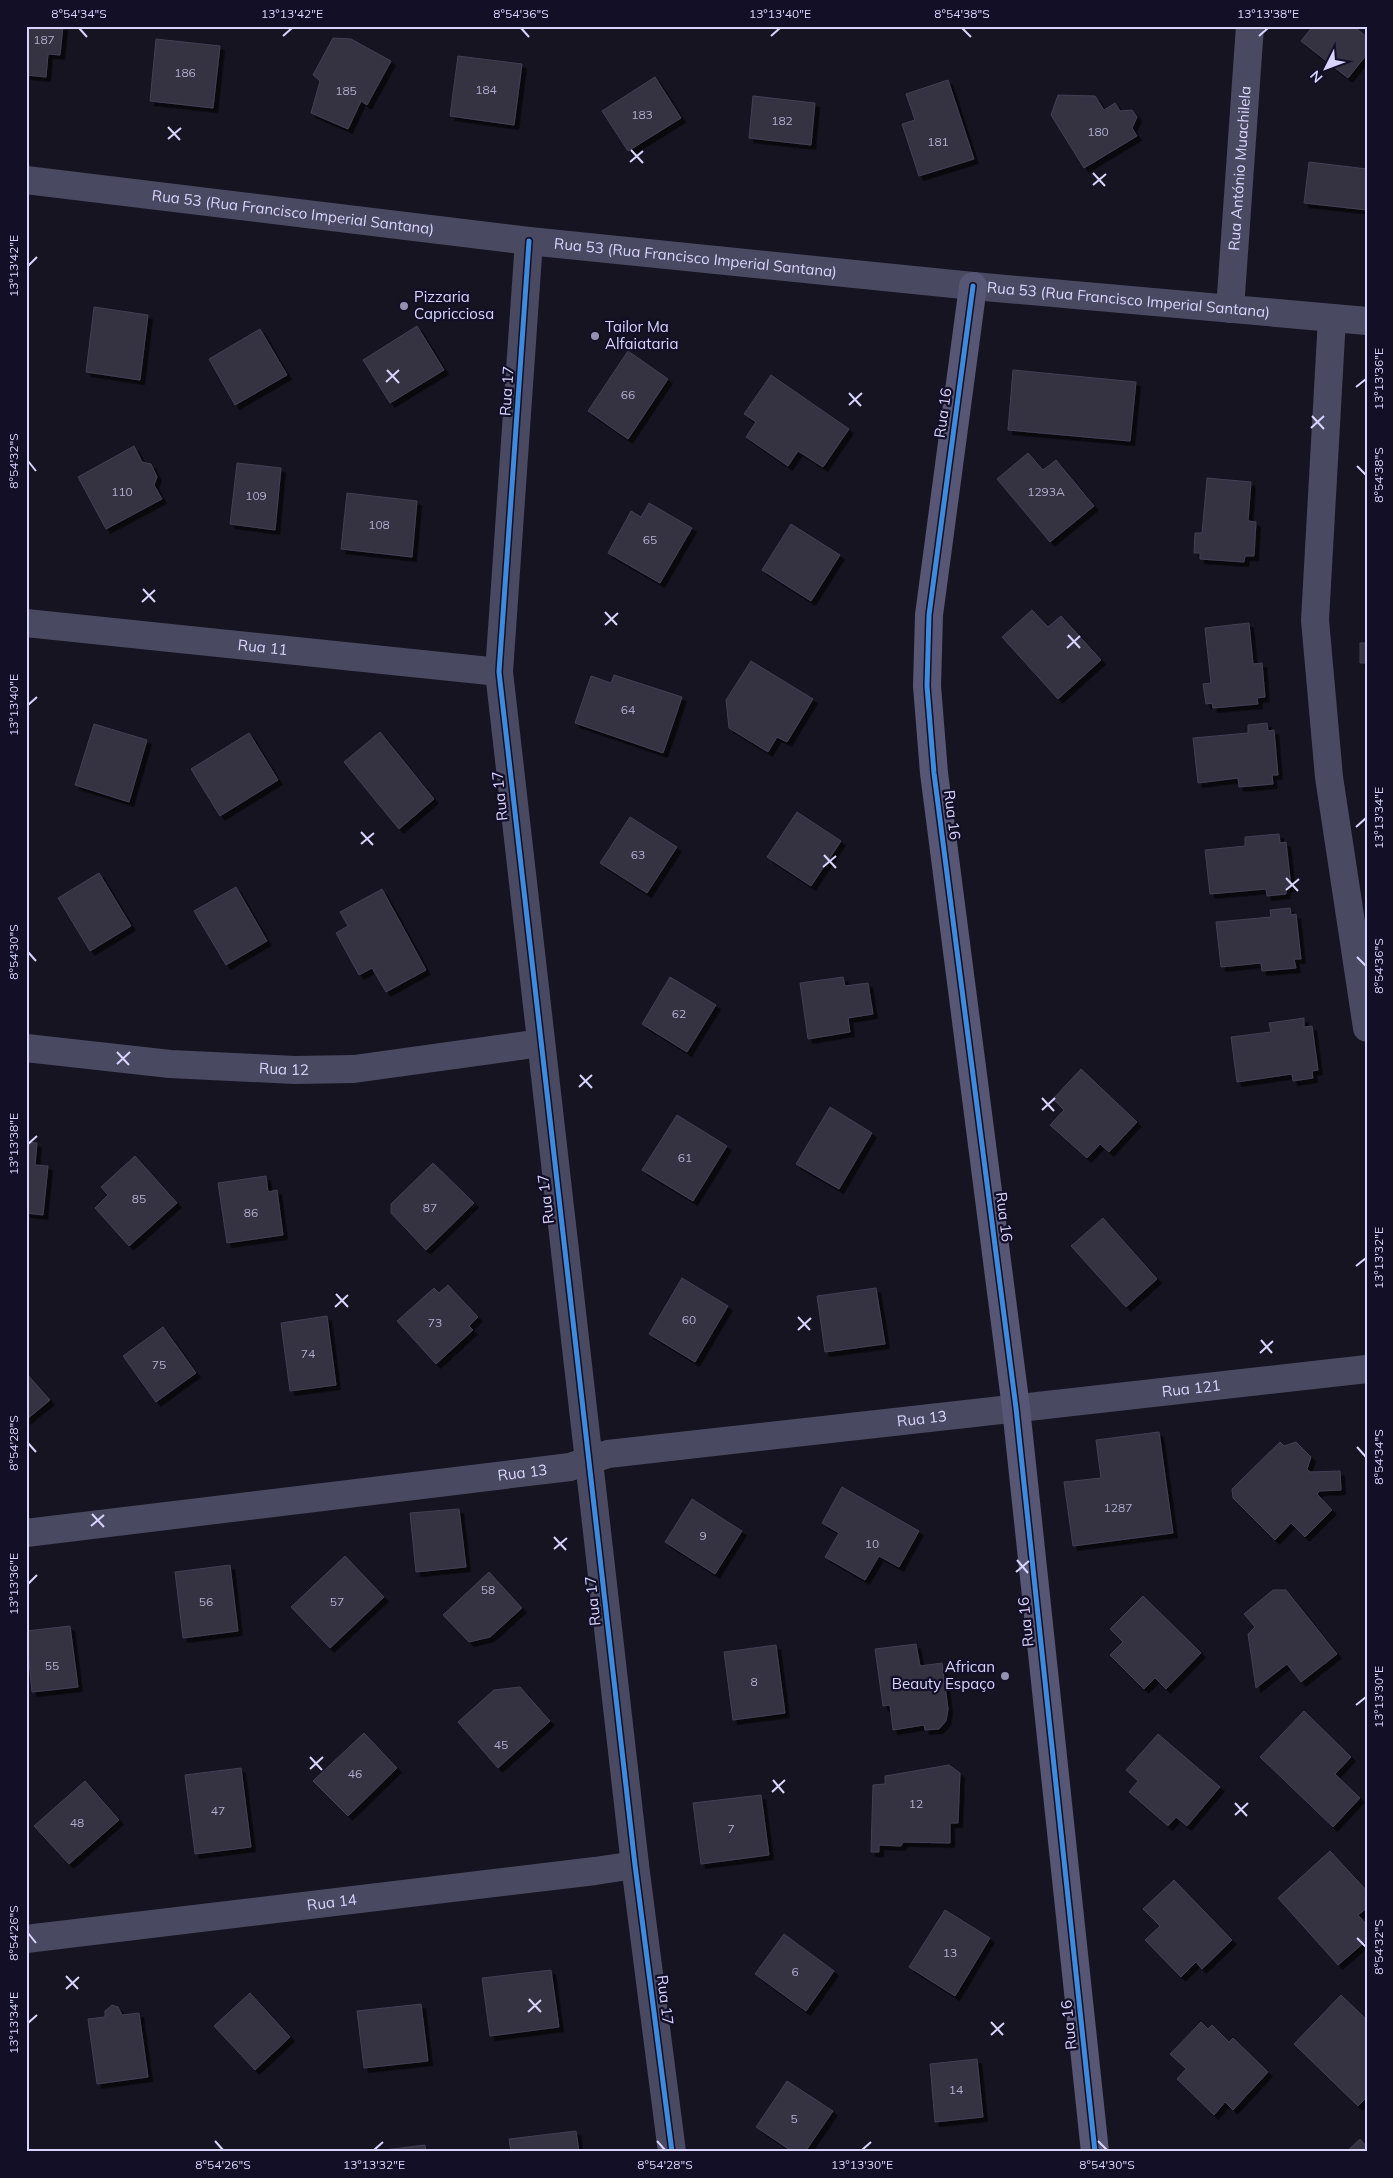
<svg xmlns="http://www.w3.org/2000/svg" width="1393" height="2178" font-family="Mulish,sans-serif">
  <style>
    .building { fill: #343243; stroke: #433f54; filter: url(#shadow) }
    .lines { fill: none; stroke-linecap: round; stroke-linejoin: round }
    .street { stroke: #4a4962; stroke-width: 28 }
    .secondary { stroke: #575674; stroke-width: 28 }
    .cycleway-casing { stroke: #130f26; stroke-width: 8 }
    .cycleway { stroke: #408adc; stroke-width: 5 }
    .ticks { fill: none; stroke: #d9d4ff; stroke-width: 2 }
    .poi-dot { fill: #9591b1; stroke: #130f26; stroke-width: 2 }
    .labels { text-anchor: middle; stroke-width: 4.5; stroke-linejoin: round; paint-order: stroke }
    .number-label { font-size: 12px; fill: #b0acd0 }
    .street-label { font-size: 15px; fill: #d9d4ff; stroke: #130f26 }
    .poi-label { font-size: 15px; fill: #d9d4ff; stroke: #130f26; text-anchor: start }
    .neatline { fill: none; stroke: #d9d4ff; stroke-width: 2 }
    .ticks-label { font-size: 12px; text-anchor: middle; fill: #d9d4ff }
  </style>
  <defs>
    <filter id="shadow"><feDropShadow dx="4.5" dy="4.5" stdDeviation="0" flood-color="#0009"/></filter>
  </defs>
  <rect width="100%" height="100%" fill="#161421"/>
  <g class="building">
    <polygon points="26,26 63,26 60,55 48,54 46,77 26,75"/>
    <polygon points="1313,26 1353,26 1367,37 1367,54 1348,78 1301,41"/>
    <polygon points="333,38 351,39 391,61 367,105 361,101 348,129 311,113 320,81 313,75"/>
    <polygon points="156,39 220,46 213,108 150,101"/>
    <polygon points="458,56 522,64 514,125 450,116"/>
    <polygon points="655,77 681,118 628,151 602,111"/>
    <polygon points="948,80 974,159 919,176 902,124 915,120 906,94"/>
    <polygon points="1058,95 1095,96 1104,110 1115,103 1120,111 1132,110 1137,117 1132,128 1137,136 1084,168 1051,115"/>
    <polygon points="753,96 815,103 811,145 749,138"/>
    <polygon points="1309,162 1367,169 1367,210 1304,203"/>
    <polygon points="94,307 148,315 140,380 86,372"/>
    <polygon points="417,326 444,370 390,403 363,360"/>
    <polygon points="260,329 287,375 235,405 209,359"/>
    <polygon points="628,351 668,379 628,439 588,411"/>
    <polygon points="1013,370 1136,382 1130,441 1008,430"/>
    <polygon points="771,375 849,429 823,467 798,451 788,466 746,437 756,422 744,414"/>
    <polygon points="134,446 142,462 151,464 157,477 154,485 162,499 106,529 78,477"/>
    <polygon points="1028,453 1043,470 1056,460 1094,506 1050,542 997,479"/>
    <polygon points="237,463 281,468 275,530 230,524"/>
    <polygon points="1207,478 1251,482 1248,521 1256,522 1254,556 1245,556 1244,562 1200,559 1200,553 1194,553 1195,533 1202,533"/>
    <polygon points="347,493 417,501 412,557 341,549"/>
    <polygon points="649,503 692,528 660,583 608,553 631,511 641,517"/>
    <polygon points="791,524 840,555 811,601 762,570"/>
    <polygon points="1032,610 1048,627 1061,616 1101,660 1058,699 1002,637"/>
    <polygon points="1249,623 1253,664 1262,663 1265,697 1257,698 1258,704 1213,708 1212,703 1206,704 1203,684 1211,683 1205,628"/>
    <polygon points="1360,643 1367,643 1367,668 1367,663 1360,663"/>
    <polygon points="751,661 813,699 787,742 777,737 768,752 729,728 726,700"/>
    <polygon points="614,675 682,697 663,753 575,723 591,676 611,683"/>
    <polygon points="1267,723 1268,731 1274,730 1278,775 1272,775 1273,784 1239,787 1238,778 1198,783 1193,738 1248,733 1248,725"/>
    <polygon points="94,724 147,740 129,802 75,785"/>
    <polygon points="380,732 434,799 399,829 344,762"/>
    <polygon points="249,733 278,780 220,816 191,769"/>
    <polygon points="797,812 841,841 811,886 767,857"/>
    <polygon points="630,817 677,847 647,893 600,863"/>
    <polygon points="1279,834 1280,843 1286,842 1291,887 1286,887 1286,894 1267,896 1266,889 1210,894 1205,850 1245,846 1245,837"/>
    <polygon points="99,873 131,926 90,951 58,898"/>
    <polygon points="236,887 267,941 226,965 194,911"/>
    <polygon points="382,889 426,970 386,992 372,968 359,975 336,933 348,926 340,912"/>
    <polygon points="1290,908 1291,915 1296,914 1301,959 1294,959 1296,968 1262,971 1261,963 1221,967 1216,922 1271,917 1270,910"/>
    <polygon points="670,977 716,1005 687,1052 642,1024"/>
    <polygon points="843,977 845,986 868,983 873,1014 848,1018 850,1032 808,1039 800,983"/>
    <polygon points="1304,1018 1304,1027 1312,1026 1318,1070 1312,1071 1313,1078 1293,1081 1292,1074 1237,1082 1231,1037 1271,1032 1269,1023"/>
    <polygon points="1081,1069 1137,1122 1109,1152 1100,1144 1087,1158 1050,1125 1064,1110 1053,1099"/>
    <polygon points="830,1107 872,1133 839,1189 796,1164"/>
    <polygon points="677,1115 727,1146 693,1201 642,1170"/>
    <polygon points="26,1142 37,1143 35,1165 48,1166 43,1215 26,1213"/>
    <polygon points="135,1156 177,1203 129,1246 95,1208 108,1195 101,1187"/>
    <polygon points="433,1163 474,1203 426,1250 391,1213 391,1204"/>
    <polygon points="266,1176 268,1192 277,1190 283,1235 227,1243 218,1183"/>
    <polygon points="1103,1218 1157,1279 1126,1307 1071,1246"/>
    <polygon points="682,1278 728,1306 695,1362 649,1334"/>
    <polygon points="448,1285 478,1317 469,1326 473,1330 436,1364 397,1321 434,1288 439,1293"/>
    <polygon points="876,1288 885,1344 825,1352 817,1296"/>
    <polygon points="327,1316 336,1385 290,1391 281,1323"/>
    <polygon points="163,1327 196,1373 156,1402 123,1356"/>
    <polygon points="26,1373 50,1400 26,1420"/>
    <polygon points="1159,1432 1173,1533 1073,1546 1064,1482 1101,1478 1096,1440"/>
    <polygon points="1280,1442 1284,1446 1296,1442 1311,1457 1307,1469 1310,1472 1340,1471 1341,1490 1319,1491 1317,1494 1332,1510 1305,1537 1291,1523 1275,1540 1233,1498 1232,1489"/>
    <polygon points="842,1487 919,1531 899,1567 879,1556 865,1580 825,1557 839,1533 822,1523"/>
    <polygon points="692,1499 742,1531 715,1574 665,1542"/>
    <polygon points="459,1509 466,1567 416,1572 410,1513"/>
    <polygon points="345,1556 384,1597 330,1648 291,1607"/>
    <polygon points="230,1565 238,1631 183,1638 175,1572"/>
    <polygon points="489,1572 522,1608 490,1637 469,1642 443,1615"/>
    <polygon points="1273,1590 1286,1590 1337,1654 1301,1682 1287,1664 1256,1688 1248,1634 1255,1627 1244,1614"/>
    <polygon points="1143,1596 1201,1653 1166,1689 1155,1678 1144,1689 1110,1655 1123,1642 1110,1629"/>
    <polygon points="70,1626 78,1687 32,1692 26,1631"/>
    <polygon points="916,1644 920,1666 942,1663 948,1709 946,1721 939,1729 925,1730 924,1725 893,1730 890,1705 883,1706 875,1649"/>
    <polygon points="776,1645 785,1713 733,1720 724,1652"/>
    <polygon points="520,1687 550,1721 498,1768 458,1722 494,1690"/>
    <polygon points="1304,1711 1351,1757 1335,1774 1360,1798 1333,1827 1260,1757"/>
    <polygon points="364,1733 397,1768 348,1816 313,1781"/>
    <polygon points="1158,1734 1220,1787 1187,1826 1176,1817 1168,1826 1129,1792 1138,1781 1126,1770"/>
    <polygon points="949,1765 960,1773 958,1823 950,1823 950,1843 903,1842 901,1846 879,1845 879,1852 871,1852 873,1785 885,1784 885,1776"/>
    <polygon points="241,1768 251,1847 195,1854 185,1775"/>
    <polygon points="85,1781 119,1820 69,1864 34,1826"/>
    <polygon points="761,1795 769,1855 701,1864 693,1803"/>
    <polygon points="1330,1851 1367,1891 1367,1908 1358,1915 1367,1925 1367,1940 1338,1965 1278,1898"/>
    <polygon points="1174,1880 1232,1940 1202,1969 1196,1962 1181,1977 1145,1940 1160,1926 1143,1909"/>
    <polygon points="945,1910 990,1938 955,1996 909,1967"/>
    <polygon points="784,1934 834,1971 806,2011 755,1974"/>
    <polygon points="551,1970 559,2027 490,2036 482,1978"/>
    <polygon points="250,1993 290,2037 255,2070 214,2026"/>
    <polygon points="1341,1995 1367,2020 1367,2097 1358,2106 1294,2044"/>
    <polygon points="421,2004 428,2061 364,2068 357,2011"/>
    <polygon points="112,2005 118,2007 122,2015 139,2013 148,2077 97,2084 88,2019 105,2017 105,2011"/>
    <polygon points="1201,2022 1208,2029 1212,2025 1229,2042 1233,2038 1268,2072 1233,2110 1225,2102 1214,2115 1177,2079 1186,2069 1170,2054"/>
    <polygon points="977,2059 983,2117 935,2122 930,2064"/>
    <polygon points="787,2081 833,2111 805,2152 793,2152 756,2127"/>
    <polygon points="576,2131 579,2152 511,2152 509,2139"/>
    <polygon points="1360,2139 1367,2147 1367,2152 1346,2152"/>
    <polygon points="425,2145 426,2152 385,2152 384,2150"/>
  </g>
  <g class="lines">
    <g class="street">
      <path id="s1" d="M26,180l503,61 444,45 394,35"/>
      <polyline points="529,241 499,672 635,1865 672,2152"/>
      <path id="s2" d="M1230,309l20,-283"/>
      <polyline points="1332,318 1315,620 1329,777 1367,1028"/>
      <path id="s3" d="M26,623l473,49"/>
      <path id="s4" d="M26,1048l144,16 125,6 59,-1 187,-26"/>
      <path id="s5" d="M26,1533l544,-66 38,-13 759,-85"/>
      <path id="s6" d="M26,1939l569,-68 40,-6"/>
    </g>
    <polyline class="secondary" points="973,286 929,615 927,686 934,773 1016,1408 1095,2152"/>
    <g class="cycleway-casing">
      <g id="cycleway">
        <polyline points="529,241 499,672 635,1865 672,2152"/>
        <polyline points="973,286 929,615 927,686 934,773 1016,1408 1095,2152"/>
      </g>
    </g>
    <use href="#cycleway" class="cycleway"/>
  </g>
  <path class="ticks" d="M79,28l8,9M521,28l8,9M962,28l9,9M283,36l9,-8M771,36l9,-8M1259,36l9,-8M168,127l12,13M168,139l13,-11M631,150l12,13M630,162l13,-11M1093,173l12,13M1093,185l13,-11M28,266l9,-9M387,370l12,13M386,382l13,-12M1356,387l10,-8M849,393l12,13M849,405l13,-12M1312,416l12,13M1311,428l13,-12M28,461l8,10M1357,466l9,9M143,589l12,13M142,602l13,-12M605,612l12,13M605,625l13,-12M1068,635l12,13M1067,648l13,-12M28,705l9,-8M1356,827l10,-9M361,832l12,13M361,844l13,-11M824,855l12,13M823,867l13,-11M1286,878l12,13M1286,890l13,-11M28,952l8,9M1357,957l9,9M117,1052l12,13M117,1064l13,-12M580,1075l12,13M579,1087l13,-12M1042,1098l12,13M1042,1110l13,-12M28,1144l9,-8M1356,1266l10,-8M336,1294l12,13M335,1307l13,-12M798,1317l12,13M798,1330l13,-12M1261,1340l11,13M1260,1353l13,-12M28,1443l8,9M1357,1447l9,10M92,1514l12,13M91,1526l13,-11M554,1537l12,13M554,1549l13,-11M1017,1560l11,13M1016,1572l13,-11M28,1584l9,-9M1356,1705l10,-8M310,1757l12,13M310,1769l13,-12M773,1780l11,13M772,1792l13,-12M1235,1803l12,13M1235,1815l13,-12M28,1933l8,10M1357,1938l9,9M66,1976l12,13M66,1989l13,-12M529,1999l12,13M528,2012l13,-12M991,2022l12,13M28,2023l9,-8M991,2035l13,-12M215,2141l8,9M657,2141l8,9M1098,2141l9,9M374,2150l9,-8M862,2150l9,-8"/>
  <g class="poi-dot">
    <circle cx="404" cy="306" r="5"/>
    <circle cx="595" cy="336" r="5"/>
    <circle cx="1005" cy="1676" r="5"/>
  </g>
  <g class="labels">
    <g class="number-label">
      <text x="44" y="44">187</text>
      <text x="185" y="77">186</text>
      <text x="486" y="94">184</text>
      <text x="346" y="95">185</text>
      <text x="642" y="119">183</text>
      <text x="782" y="125">182</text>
      <text x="1098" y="136">180</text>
      <text x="938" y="146">181</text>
      <text x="628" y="399">66</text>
      <text x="122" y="496">110</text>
      <text x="1046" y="496">1293A</text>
      <text x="256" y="500">109</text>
      <text x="379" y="529">108</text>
      <text x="650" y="544">65</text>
      <text x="628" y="714">64</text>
      <text x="638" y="859">63</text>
      <text x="679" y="1018">62</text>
      <text x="685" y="1162">61</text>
      <text x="139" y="1203">85</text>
      <text x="430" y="1212">87</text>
      <text x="251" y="1217">86</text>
      <text x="689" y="1324">60</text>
      <text x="435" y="1327">73</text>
      <text x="308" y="1358">74</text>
      <text x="159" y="1369">75</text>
      <text x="1118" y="1512">1287</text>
      <text x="703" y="1540">9</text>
      <text x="872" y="1548">10</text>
      <text x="488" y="1594">58</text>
      <text x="206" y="1606">56</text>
      <text x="337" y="1606">57</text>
      <text x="52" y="1670">55</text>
      <text x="754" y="1686">8</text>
      <text x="501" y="1749">45</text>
      <text x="355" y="1778">46</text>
      <text x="916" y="1808">12</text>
      <text x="218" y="1815">47</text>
      <text x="77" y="1827">48</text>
      <text x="731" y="1833">7</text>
      <text x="950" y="1957">13</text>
      <text x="795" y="1976">6</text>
      <text x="956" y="2094">14</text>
      <text x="794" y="2123">5</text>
    </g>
    <g class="street-label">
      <text dy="5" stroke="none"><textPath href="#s2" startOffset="141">Rua António Muachilela</textPath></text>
      <text dy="5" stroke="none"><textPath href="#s1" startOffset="269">Rua 53 (Rua Francisco Imperial Santana)</textPath></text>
      <text dy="5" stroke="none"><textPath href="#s1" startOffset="674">Rua 53 (Rua Francisco Imperial Santana)</textPath></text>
      <text dy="5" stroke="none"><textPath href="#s1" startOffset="1109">Rua 53 (Rua Francisco Imperial Santana)</textPath></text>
      <text transform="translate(507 391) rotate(-86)" y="5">Rua 17</text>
      <text transform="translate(943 413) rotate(-82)" y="5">Rua 16</text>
      <text dy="5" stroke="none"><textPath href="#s3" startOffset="238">Rua 11</textPath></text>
      <text transform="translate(500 796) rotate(-96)" y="5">Rua 17</text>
      <text transform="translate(952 815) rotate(83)" y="5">Rua 16</text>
      <text dy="5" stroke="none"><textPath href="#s4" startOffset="259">Rua 12</textPath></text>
      <text transform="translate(546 1199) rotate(-97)" y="5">Rua 17</text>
      <text transform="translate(1004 1217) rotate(83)" y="5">Rua 16</text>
      <text dy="5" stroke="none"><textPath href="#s5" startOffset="1175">Rua 121</textPath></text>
      <text dy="5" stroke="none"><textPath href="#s5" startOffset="904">Rua 13</textPath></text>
      <text dy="5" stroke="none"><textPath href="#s5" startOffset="500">Rua 13</textPath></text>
      <text transform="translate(593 1601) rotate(-96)" y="5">Rua 17</text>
      <text transform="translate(1026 1622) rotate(-96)" y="5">Rua 16</text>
      <text dy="5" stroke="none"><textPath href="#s6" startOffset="308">Rua 14</textPath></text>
      <text transform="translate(665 2000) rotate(83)" y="5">Rua 17</text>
      <text transform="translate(1069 2025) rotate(-96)" y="5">Rua 16</text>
    </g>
    <g class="poi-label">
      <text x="414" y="302">Pizzaria<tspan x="414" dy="17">Capricciosa</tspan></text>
      <text x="605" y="332">Tailor Ma<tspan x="605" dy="17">Alfaiataria</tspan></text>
      <text x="995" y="1672" text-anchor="end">African<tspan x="995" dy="17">Beauty Espaço</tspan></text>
    </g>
  </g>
  <rect width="1393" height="2178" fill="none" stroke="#130f26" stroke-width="55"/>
  <g transform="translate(1326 68) rotate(228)" stroke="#130f26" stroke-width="4" paint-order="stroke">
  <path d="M0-4L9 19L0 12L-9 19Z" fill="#d9d4ff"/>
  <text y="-8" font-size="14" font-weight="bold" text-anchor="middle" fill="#d9d4ff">N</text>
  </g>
  <rect x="28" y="28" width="1338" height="2122" class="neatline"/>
  <g class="ticks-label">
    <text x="79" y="18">8°54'34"S</text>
    <text x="292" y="18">13°13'42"E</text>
    <text x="521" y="18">8°54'36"S</text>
    <text x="780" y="18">13°13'40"E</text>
    <text x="962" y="18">8°54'38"S</text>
    <text x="1268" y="18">13°13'38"E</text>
    <text transform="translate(14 266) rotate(-90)" y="4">13°13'42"E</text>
    <text transform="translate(1379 379) rotate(-90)" y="4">13°13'36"E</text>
    <text transform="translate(14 461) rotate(-90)" y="4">8°54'32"S</text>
    <text transform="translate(1379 475) rotate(-90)" y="4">8°54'38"S</text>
    <text transform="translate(14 705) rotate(-90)" y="4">13°13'40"E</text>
    <text transform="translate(1379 818) rotate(-90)" y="4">13°13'34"E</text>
    <text transform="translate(14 952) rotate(-90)" y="4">8°54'30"S</text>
    <text transform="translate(1379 966) rotate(-90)" y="4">8°54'36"S</text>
    <text transform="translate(14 1144) rotate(-90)" y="4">13°13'38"E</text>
    <text transform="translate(1379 1258) rotate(-90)" y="4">13°13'32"E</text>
    <text transform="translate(14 1443) rotate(-90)" y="4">8°54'28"S</text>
    <text transform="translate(1379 1457) rotate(-90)" y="4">8°54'34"S</text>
    <text transform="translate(14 1584) rotate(-90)" y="4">13°13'36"E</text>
    <text transform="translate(1379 1697) rotate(-90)" y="4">13°13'30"E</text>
    <text transform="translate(14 1933) rotate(-90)" y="4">8°54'26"S</text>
    <text transform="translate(1379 1947) rotate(-90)" y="4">8°54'32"S</text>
    <text transform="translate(14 2023) rotate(-90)" y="4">13°13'34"E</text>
    <text x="223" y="2169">8°54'26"S</text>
    <text x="374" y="2169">13°13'32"E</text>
    <text x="665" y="2169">8°54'28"S</text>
    <text x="862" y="2169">13°13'30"E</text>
    <text x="1107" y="2169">8°54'30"S</text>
  </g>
</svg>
